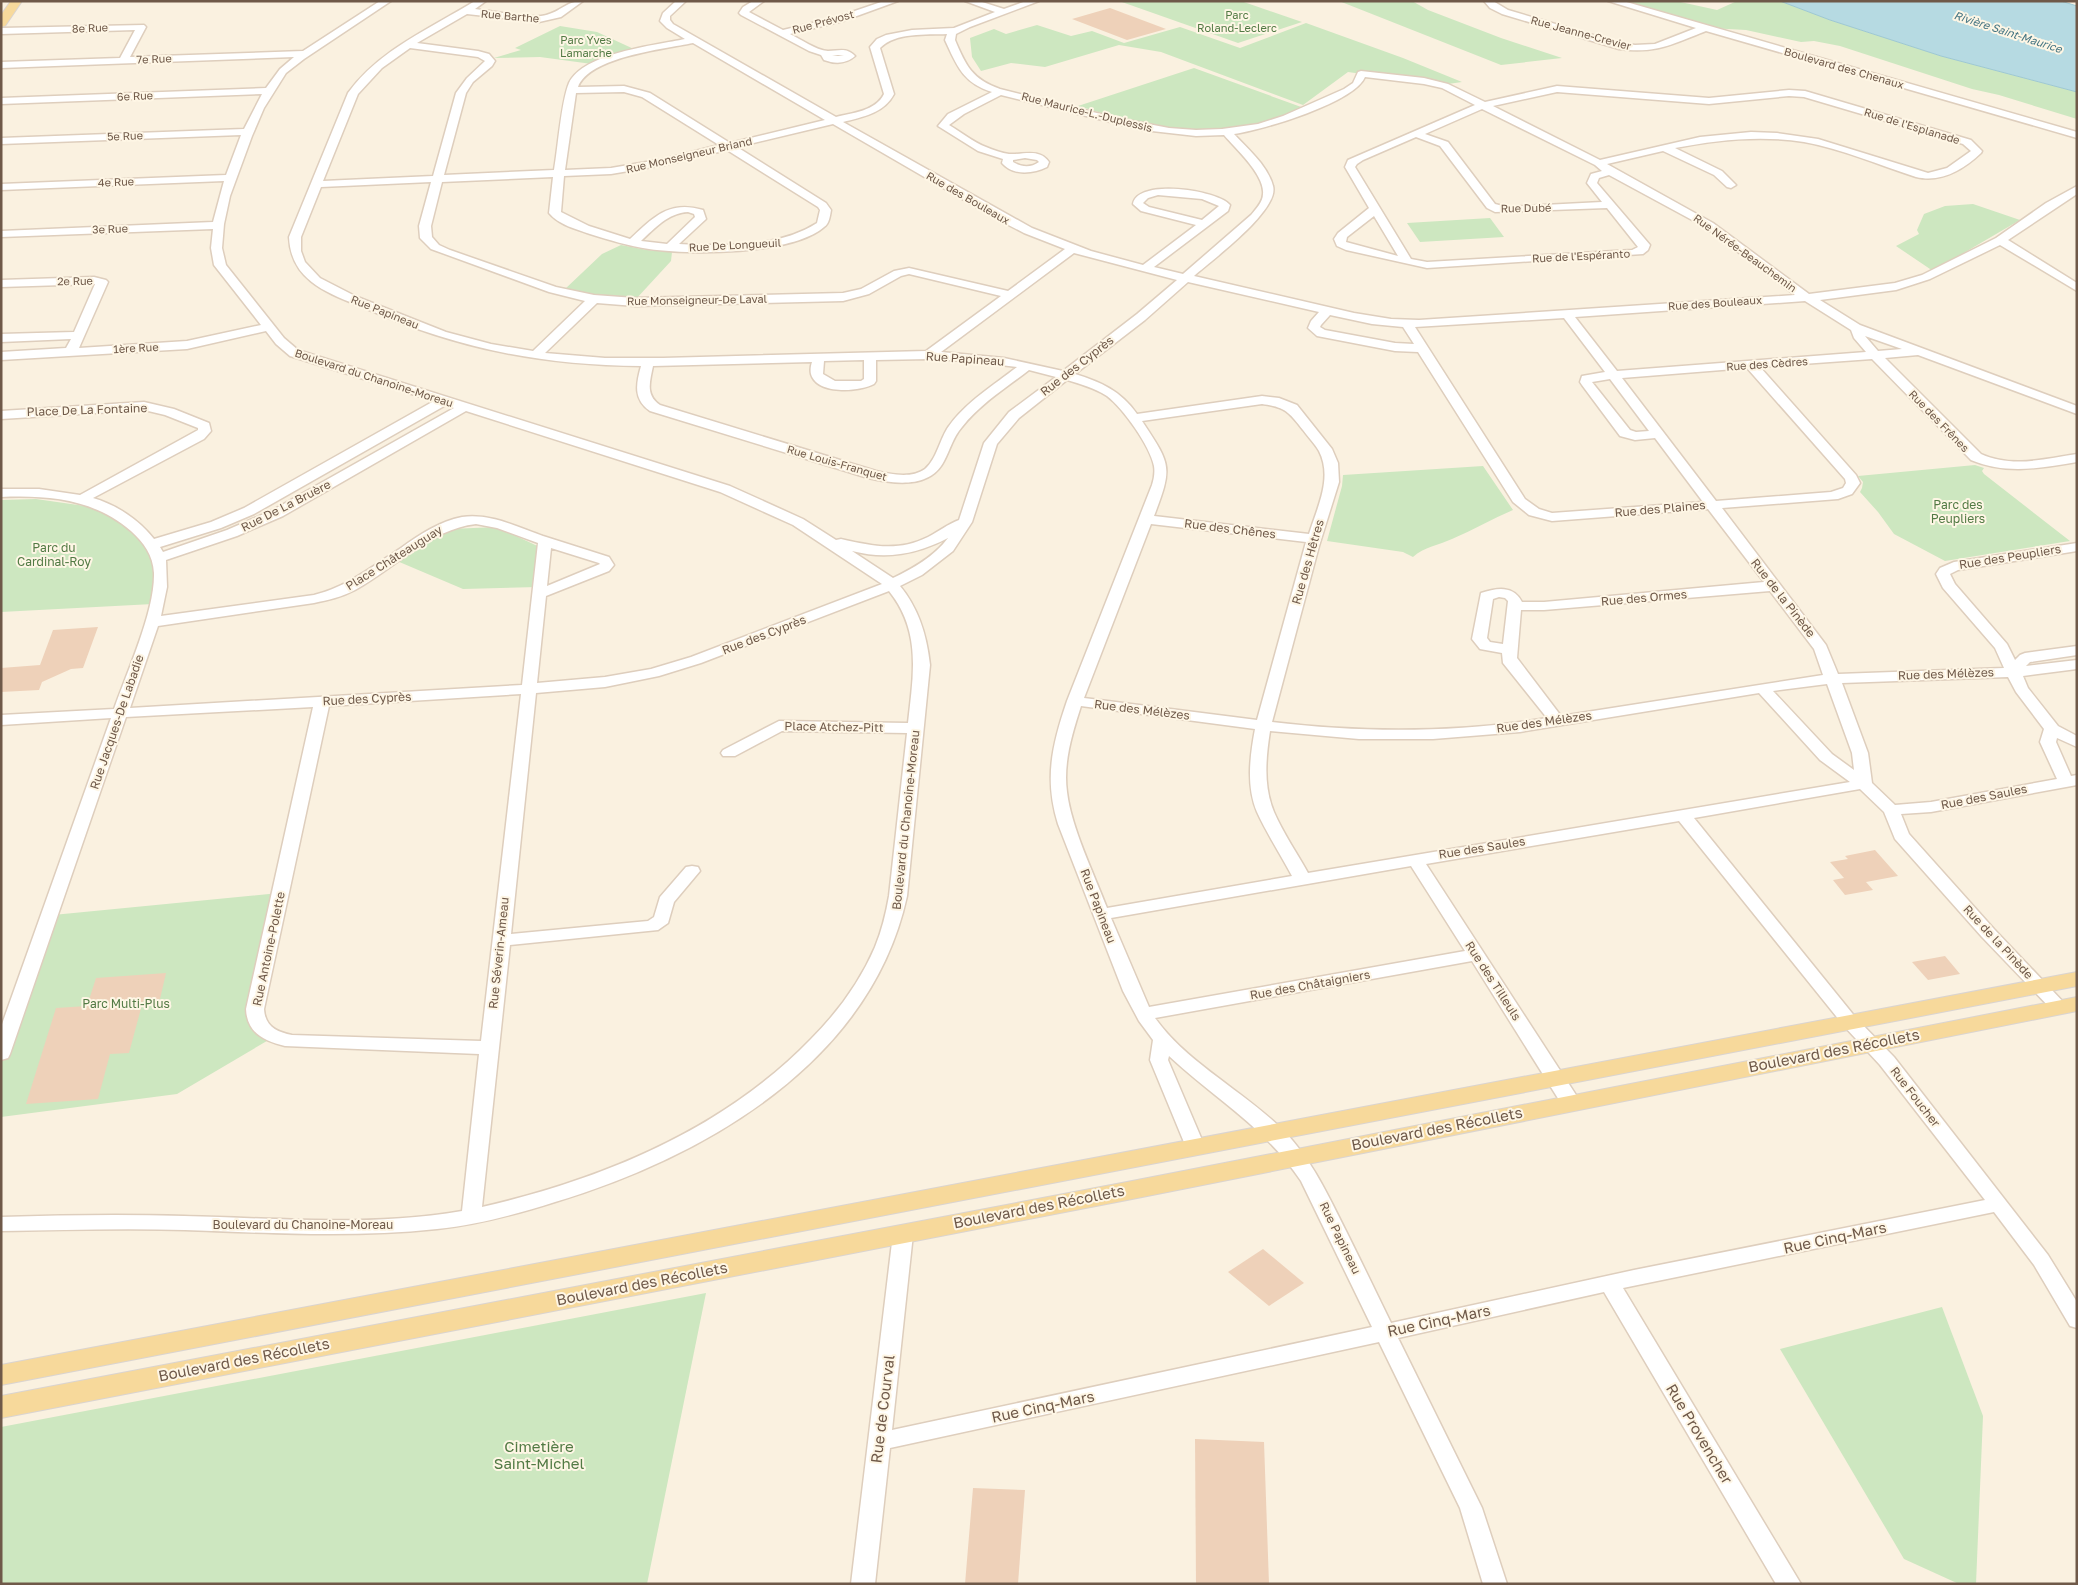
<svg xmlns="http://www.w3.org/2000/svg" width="2078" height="1585" font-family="'Golos Text',sans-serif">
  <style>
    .green { fill: #cde7c0 }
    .water { fill: #b6dae2; stroke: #9dc8d3 }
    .building { fill: #eed1b9 }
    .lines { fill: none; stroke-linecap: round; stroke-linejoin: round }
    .minor-casing { stroke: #decebd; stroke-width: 3 }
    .major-casing { stroke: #dad4d0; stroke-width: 2 }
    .minor { fill: #fff; fill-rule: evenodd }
    .major { fill: #f7d99b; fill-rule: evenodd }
    .labels { text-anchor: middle; stroke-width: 4; stroke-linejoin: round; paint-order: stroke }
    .far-park-label { font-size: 11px; fill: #527a44; stroke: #fef6e5 }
    .far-street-label { font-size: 11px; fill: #6f5949; stroke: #fef6e5 }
    .far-water-label { font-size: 11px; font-style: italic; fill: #447482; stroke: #fef6e5 }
    .street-label { font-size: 12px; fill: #6f5949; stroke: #fef6e5 }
    .park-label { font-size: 12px; fill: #527a44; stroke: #fef6e5 }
    .near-street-label { font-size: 15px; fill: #6f5949; stroke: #fef6e5 }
    .near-park-label { font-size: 15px; fill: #527a44; stroke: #fef6e5 }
  </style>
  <rect width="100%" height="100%" fill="#faf1e0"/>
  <g class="green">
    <polygon points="1119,1 1241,1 1302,22 1238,43"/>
    <polygon points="1339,1 1412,1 1428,10 1501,38 1562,58 1501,65"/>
    <polygon points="1618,1 1676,1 1717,10 1737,1 1780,1 1830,20 1941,56 2077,92 2077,119 1999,95 1972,89 1840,46 1814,41 1801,42 1746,30 1709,28"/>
    <polygon points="1306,23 1403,58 1462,82 1441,85 1348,72 1303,105 1161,52 1119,45 1045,67 1011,63 981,71 972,57 970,38 994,29 1006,34 1037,25 1071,36 1092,31 1124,43 1180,27 1240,48"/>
    <polygon points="560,26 597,32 636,50 592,64 540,57 494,58 521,50 515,48"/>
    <path d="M1194,68l110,40c-23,10 -55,24 -80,26 -52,2 -98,-14 -146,-28z"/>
    <polygon points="1973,204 2020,220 1933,271 1896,246 1919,234 1917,230 1924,214 1945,206"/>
    <polygon points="1490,218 1504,237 1420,242 1407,223"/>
    <polygon points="621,245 647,250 672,252 671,261 636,299 597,296 564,290 602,254"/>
    <polygon points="1975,465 1984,468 1982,471 1984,474 2070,541 1945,561 1894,534 1878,512 1860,492 1862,488 1863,482 1858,476"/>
    <path d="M1483,466l30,44c-21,9 -40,20 -61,29 -13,6 -28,8 -39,18l-10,-5 -76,-11 15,-55 1,-11z"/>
    <polygon points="36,499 85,506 118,519 156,550 153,604 1,612 1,500"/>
    <polygon points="497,527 546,550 538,587 463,589 397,561 450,529"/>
    <polygon points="279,893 252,1009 272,1038 177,1094 1,1117 1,1055 53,915"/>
    <polygon points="706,1293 647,1584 1,1584 1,1427"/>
    <polygon points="1942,1307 1983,1416 1976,1584 1959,1584 1904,1559 1780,1349"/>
  </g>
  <polygon class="water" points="1780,1 2061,1 2077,6 2077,92 1941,56 1830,20"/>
  <g class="building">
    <polygon points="1110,8 1166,29 1127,40 1072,19"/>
    <polygon points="98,627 83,668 71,669 42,682 39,690 1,692 1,668 40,665 53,630"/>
    <polygon points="1875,850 1898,876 1866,882 1873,890 1845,895 1833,880 1844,878 1830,862 1848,859 1845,856"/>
    <polygon points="1945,956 1960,974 1928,980 1912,962"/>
    <polygon points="166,973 160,999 143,1001 129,1053 110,1054 98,1099 26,1104 56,1008 87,1006 96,978"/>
    <polygon points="1263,1249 1304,1283 1269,1306 1228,1272"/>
    <polygon points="1195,1439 1264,1442 1269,1584 1196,1584"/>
    <polygon points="973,1488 1025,1490 1018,1584 965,1584"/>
  </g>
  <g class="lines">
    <g class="minor-casing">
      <g id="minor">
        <path d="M380,1h11l-87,58 -18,14 -22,35 -12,28 -22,60 -6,28 -2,24 4,17 58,73 14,12 432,136 73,33 33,21 5,-1c31,7 57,13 87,-2 10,-5 20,-13 31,-17l25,-77 25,-31 47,-35 -27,-7c-23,18 -49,34 -67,57 -9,10 -12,23 -18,34 -14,28 -50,23 -76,17l-218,-67c-17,-12 -14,-27 -9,-45 -100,-1 -182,-17 -274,-57 -36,-15 -76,-26 -78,-72l59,-144c31,-43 83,-65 127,-92h11l-11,8c18,2 48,9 66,7 18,-2 24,-15 42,-15l-22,16 -22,5 -72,-8 -50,29 61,8 11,3 6,7 -3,5 -19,16 -7,11 -22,82 110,-5c4,-22 7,-68 15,-87 14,-30 87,-38 116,-44l-18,-11 -7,-7 3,-8 13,-12h10l-16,15v4l3,4 163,93c16,-4 40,-6 48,-23l-14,-47 7,-8 9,-4 26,-5 42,-2 41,-16 -30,-11h14l25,8 22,-8h13l-69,26 -14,7 -1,6c11,26 17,39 45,49l117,29 52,10 27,2 26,-1 36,-5 25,-8 61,-27 9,-6 5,-11 3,-1 63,7 24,6 37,18 72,-16 152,12 80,-8 16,1 166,49 11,11 -1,2c-18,17 -40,30 -65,24 -37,-12 -74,-28 -112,-35 -44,-7 -87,-2 -129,6l47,23 14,14 -5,3 -4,-1 -13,-12 -51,-24 -56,13 106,59 96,71 86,-11 27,-8 74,-37 50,-35 31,-17v8l-69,46 69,43v8l-77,-46 -70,34 -34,11 -76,10 40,25 217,81v8l-159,-59 -33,3 96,96c31,14 63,5 96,0v8c-37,6 -70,13 -106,-2l-99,-101 -112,8 96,108 4,8 -8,11 -14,5 -116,9 104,137 12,29 166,-6 -9,-20 -52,-60 -7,-14 4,-6 14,-6 123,-19v8l-119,19 -8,4 5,10 52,60 8,16 5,-5 5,-2 52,-7v9l-47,7 -4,4 51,-6v9l-54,7 5,12 30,38 19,10v11l-20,-9 -1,4 15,34 6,-1v10l-146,27 -30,2 8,20 85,95 74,78 -3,4 -6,2 -6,-2 -71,-74 -87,-98 -11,-27 -24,-23 -166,29 162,200 38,39 154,198 29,47v26l-7,-2 -36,-61 -40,-53 -371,76 178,296h-25l-172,-292 -206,46 84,170 25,76h-24l-23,-76 -81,-166 -489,106 -15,136h-24l42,-350 3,-5 7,-2 7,2 3,5 -21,196 480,-103 -71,-146c-38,-56 -85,-81 -132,-125l-1,4 37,87 -3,5 -7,2 -7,-2 -38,-92 3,-20 -14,-19 -16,-30 -65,-167c-14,-45 -6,-79 9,-123l85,-216c2,-6 3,-13 2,-19 -4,-20 -31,-58 -47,-70 -12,-8 -27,-12 -40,-16l-48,38 -22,26 -25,78 -19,29 -31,24 -22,11c19,23 27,50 30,79l-23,231c-36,166 -201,260 -352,306 -38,12 -77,23 -118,27 -83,9 -168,4 -252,1 -61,-2 -122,0 -184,1v-14c61,-2 122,-3 183,-1 92,2 186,11 278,-5l17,-157 -194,-8c-21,-5 -38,-13 -39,-37l67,-302 -187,10 -116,337 -2,4 -7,2v-33l110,-309 -110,7v-10l113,-6c13,-37 41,-98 40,-136 -1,-18 -10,-30 -23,-42 -37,-32 -83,-36 -130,-34v-8h38l41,6 118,-65v-2l-33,-13 -21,-5 -143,9v-8l143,-9 30,7 35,14 2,8 -7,8 -111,59c24,7 46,22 61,41l57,-17 33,-14 190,-107 -144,-45 -14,-12 -10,-13 -79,18 -186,11v-8l65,-4 5,-9 -70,3v-8l73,-2 21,-48 -94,3v-7l93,-3 12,3 2,2 -29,66 108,-7 74,-16 -47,-60 -3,-17 2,-19 -212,8v-6l212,-9 11,-41 -223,9v-6l225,-9 15,-40 -240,9v-6l243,-9 18,-35 -261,10v-6l265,-10 14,-19 14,-12 -293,11v-6l119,-4 15,-28 -134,4v-6l143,-3 2,2 -16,30 173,-6zM947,34l-2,6c12,26 18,43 47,52l-44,22 -10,12 40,25 25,8 -1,4c11,13 31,11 45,4l2,-5c-10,-14 -25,-7 -40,-8 -7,-1 -16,-4 -23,-7 -13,-5 -25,-15 -37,-22l15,-11 37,-19 142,35 53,6 28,-1c12,14 41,40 39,59 0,8 -7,15 -12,21l-68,59 -29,-7 74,-56 2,-6c-12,-15 -93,-27 -97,-1l8,7 55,14 -53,40 -52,-14 -59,-23 -189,-106c20,-5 41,-9 51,-28l-14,-46c16,-16 46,-13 67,-14zM693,43l132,77 -95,23 -80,-50 -26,-7 -46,1c11,-30 86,-38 115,-44zM410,48l68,9 7,4 -18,17 -11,15 -23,83 -110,5 35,-87 24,-26zM1365,77l59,7 18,4 33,17 -127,55 -3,7 24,41 -31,25 -4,6 3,7 9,4 81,18 216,-14 5,-4 2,-5 -53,-62 2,-5 10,-3 96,52 90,68 -376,25 -28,-1 -37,-6 -160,-37c18,-16 86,-66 79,-90 -5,-20 -25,-37 -39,-52 28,-4 120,-31 131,-57zM624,92l18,5 77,48 -55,14 -53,9 -46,2 11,-77zM1557,92l152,12 80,-8 15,1 159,47 8,7 -24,17 -19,5 -110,-34 -41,-6 -26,-1 -51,5 -100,23 -107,-54zM1482,109l113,56 7,6 -11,3 -4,9 15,19 -95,5 -12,-3 -47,-62 -23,-8zM833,124l162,94 29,15 41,16 -57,42 -99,-23 -15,3 -33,18 -18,4 -208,5 -41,-3 -38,-8 -106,-37 -11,-5 -7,-8 -1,-11 11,-44 111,-5 -4,36c10,12 27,16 41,21 19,6 39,12 59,15 41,6 143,6 175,-22 5,-3 6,-11 7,-17l-5,-7 -89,-56zM1416,137l24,9 47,62 8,4 112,-4 31,39 -6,3 -205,12 -16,-3 -56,-92 2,-3 6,-4zM727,150l91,57 2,3 -3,13c-39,25 -93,23 -138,21l27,-25 -3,-9c-34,-10 -49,7 -73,29l-41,-13 -28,-14 3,-36 47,-2 53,-9zM1025,158l12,2 2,2c-8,6 -18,5 -26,0v-2zM431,182l-12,44 1,12 11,11 118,43 36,9 -52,50 -42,-7 -45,-12 -91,-36 -35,-18 -15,-16 -4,-11v-14l20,-50zM1158,195l44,4 17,7 -17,14 -53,-13 -6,-4 5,-5zM688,212l6,2 1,3 -28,27 -26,-3c14,-13 27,-28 47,-29zM1374,216l24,40 -52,-14 1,-5zM1074,253l103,27 -40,34 -74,57 -59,-13 -63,-6zM909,274l92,22 -75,55 -263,7h-58l-60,-5 52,-50 38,3 208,-5 26,-7 32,-18zM1188,282l131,30 -8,9 -3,7 9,8 78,15 23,1 95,150 16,13 23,6 156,-12 56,73 -220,20h-22c-9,-17 -25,-14 -41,-9l-9,46 8,10 22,4 1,10 44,55c-91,15 -184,15 -275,4l47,-176 20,-64 -1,-19 -6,-14 -35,-44 -18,-7 -17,-2 -125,18c-16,-23 -36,-32 -62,-40l70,-54zM1805,301l46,29 3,8 12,14 -249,19 -42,-54zM1330,315l42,9 31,3 11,17 -19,-1 -70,-13 -5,-3 1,-2zM1564,318l41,54 -23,4 -2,6 2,3 38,51 15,4 20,-2 48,64 -151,11 -13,-4 -14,-10 -110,-172zM1865,336l37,13 -24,2zM929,359l38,2 50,6c-23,18 -51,35 -68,59 -9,12 -12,33 -24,43 -14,10 -34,5 -49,2l-216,-66c-15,-10 -10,-24 -7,-39l159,-4c-1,3 -2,8 -1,12 6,21 48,18 63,10l2,-3v-21zM864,360v19l-3,2h-26l-12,-7 1,-13zM1747,368l98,111 1,4 -3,5 -12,4 -115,9 -94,-123zM1610,379l39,52 -13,1 -6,-2 -38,-48zM1262,404c23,3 27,8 41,26 5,7 12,14 16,21 14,27 -2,57 -10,83l-155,-18c19,-50 17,-51 -12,-95zM446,405l8,3 -181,102 -46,20 -64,22 -3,-5 61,-19 33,-14zM466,411l254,81 73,33 89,59 -191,73 -40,12 -46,8 -68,6 9,-87 63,-25 5,-6 -5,-8c-22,-7 -44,-14 -66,-21 -26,-9 -52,-23 -81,-19 -22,4 -43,18 -61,31 -28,18 -54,39 -87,47l-153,21 6,-29 -1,-27 71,-24 46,-20zM476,524l21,4 41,15 -16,142 -392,23 28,-82 156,-23c14,-3 28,-6 41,-13 39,-21 75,-61 121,-66zM1151,524l155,18 -49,178 -173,-22zM948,538c-13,18 -36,31 -55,40l-41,-27c35,9 65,3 96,-13zM551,548l48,15 1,1 -53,22zM889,591c33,41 24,85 19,132l-129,-2 -56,29 -2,3 2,3h12l47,-25 125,2 -18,163c-3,17 -7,34 -14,51 -15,35 -38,66 -64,92 -88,91 -208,140 -329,168l28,-262 148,-15 10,-7 6,-21 26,-31 -2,-4 -6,-1 -6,1 -26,30 -6,20 -6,4 -137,13 25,-241 69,-6 54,-11 42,-13zM1770,591l44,58 9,26 -262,41 -44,-58 4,-48h23zM1499,597l6,1 3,3 -5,43 -13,-2 -3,-4 6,-39zM2008,677l8,15 28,37 -4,13 17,37 -126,23 -36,3 -23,-22 -4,-30 -26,-70zM1827,684l25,69 2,17 -22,-16 -59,-63zM1759,693l61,67 30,22 -542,91c-11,-20 -25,-40 -34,-61 -11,-26 -8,-55 -4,-81l89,8h74l87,-7zM521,694l-40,347 -189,-6c-16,-3 -27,-9 -28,-26l65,-303zM1081,706l174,23c-5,27 -9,57 2,83 10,22 24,43 35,64l-185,32c-13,-34 -36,-81 -40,-116 -4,-29 5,-58 14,-86zM1679,821l165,205 36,39 105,135 -351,70 -243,53c-15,-31 -30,-62 -45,-92 -18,-36 -34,-71 -62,-100 -40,-40 -96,-67 -129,-113l317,-57 92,147 7,2 7,-2 3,-5 -3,-5 -152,-234zM1411,866l54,85 -316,56 -38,-89z"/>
        <path d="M753,1h11l-15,11 34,18 54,-13 47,-16h14l-55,20 -53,13c11,5 25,16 38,17 11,0 18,-4 27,5 -9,8 -20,8 -31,4l-3,-5 -12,-4 -68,-36 -2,-2 4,-6zM838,55l6,1h-12z"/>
        <path d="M1484,1h9l15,9 112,33 15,2 20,-1 41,-16 -88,-27h15l454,131v6l-371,-107c-34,13 -49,23 -87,18l-117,-35 -12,-6z"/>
      </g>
    </g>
    <g class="major-casing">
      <g id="major">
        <polygon points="11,1 22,1 5,26 1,27 1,15"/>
        <polygon points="2077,972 2077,986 1,1385 1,1365"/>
        <polygon points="2077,997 2077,1011 1127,1200 1,1418 1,1396 1127,1182"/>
      </g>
    </g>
    <use href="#minor" class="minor"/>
    <use href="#major" class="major"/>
  </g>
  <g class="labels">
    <g class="far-park-label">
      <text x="1237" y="19">Parc<tspan x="1237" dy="13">Roland-Leclerc</tspan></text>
      <text x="586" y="44">Parc Yves<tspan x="586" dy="13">Lamarche</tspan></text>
    </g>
    <g class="far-street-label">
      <text transform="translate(510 16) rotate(5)" y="4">Rue Barthe</text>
      <text transform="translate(823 22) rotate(-15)" y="4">Rue Prévost</text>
      <text transform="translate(90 28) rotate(-2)" y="4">8e Rue</text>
      <text transform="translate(1581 33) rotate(15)" y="4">Rue Jeanne-Crevier</text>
      <text transform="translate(154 59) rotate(-2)" y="4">7e Rue</text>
      <text transform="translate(1844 68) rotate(16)" y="4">Boulevard des Chenaux</text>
      <text transform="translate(135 96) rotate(-2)" y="4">6e Rue</text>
      <text transform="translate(1087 112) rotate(14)" y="4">Rue Maurice-L.-Duplessis</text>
      <text transform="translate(1912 126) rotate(17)" y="4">Rue de l'Esplanade</text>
      <text transform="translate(125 136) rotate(-2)" y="4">5e Rue</text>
      <text transform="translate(689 155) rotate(-13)" y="4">Rue Monseigneur Briand</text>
      <text transform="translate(116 182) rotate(-2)" y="4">4e Rue</text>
      <text transform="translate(968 198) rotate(30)" y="4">Rue des Bouleaux</text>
      <text transform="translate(1526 208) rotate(-1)" y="4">Rue Dubé</text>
      <text transform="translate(110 229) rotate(-2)" y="4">3e Rue</text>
      <text transform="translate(735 245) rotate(-3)" y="4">Rue De Longueuil</text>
      <text transform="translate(1745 253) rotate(36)" y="4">Rue Nérée-Beauchemin</text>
      <text transform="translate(1581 256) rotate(-3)" y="4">Rue de l'Espéranto</text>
      <text transform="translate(75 281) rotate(-1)" y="4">2e Rue</text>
      <text transform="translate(697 300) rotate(-1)" y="4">Rue Monseigneur-De Laval</text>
      <text transform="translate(1715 303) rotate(-4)" y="4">Rue des Bouleaux</text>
      <text transform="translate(385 312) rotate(22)" y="4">Rue Papineau</text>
      <text transform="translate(136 348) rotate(-3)" y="4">1ère Rue</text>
      <text transform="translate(1767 364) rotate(-4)" y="4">Rue des Cèdres</text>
      <text transform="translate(374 378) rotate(18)" y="4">Boulevard du Chanoine-Moreau</text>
      <text transform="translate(1939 421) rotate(46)" y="4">Rue des Frênes</text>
      <text transform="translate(837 463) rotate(16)" y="4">Rue Louis-Franquet</text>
    </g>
    <g class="far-water-label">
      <text transform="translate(2008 32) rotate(18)" y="4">Rivière Saint-Maurice</text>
    </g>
    <g class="street-label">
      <text transform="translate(965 359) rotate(4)" y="4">Rue Papineau</text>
      <text transform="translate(1077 366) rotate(-38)" y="4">Rue des Cyprès</text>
      <text transform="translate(87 410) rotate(-2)" y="4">Place De La Fontaine</text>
      <text transform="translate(286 506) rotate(-27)" y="4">Rue De La Bruère</text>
      <text transform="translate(1660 509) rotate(-5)" y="4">Rue des Plaines</text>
      <text transform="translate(1230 529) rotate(7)" y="4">Rue des Chênes</text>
      <text transform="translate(2010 557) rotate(-9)" y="4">Rue des Peupliers</text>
      <text transform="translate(394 558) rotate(-32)" y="4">Place Châteauguay</text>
      <text transform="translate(1308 562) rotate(-74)" y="4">Rue des Hêtres</text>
      <text transform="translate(1644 598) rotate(-5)" y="4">Rue des Ormes</text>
      <text transform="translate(1783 598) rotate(52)" y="4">Rue de la Pinède</text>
      <text transform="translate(764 635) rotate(-21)" y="4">Rue des Cyprès</text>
      <text transform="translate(1946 674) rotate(-2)" y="4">Rue des Mélèzes</text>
      <text transform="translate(367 699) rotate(-3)" y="4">Rue des Cyprès</text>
      <text transform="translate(1142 710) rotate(7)" y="4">Rue des Mélèzes</text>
      <text transform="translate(117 722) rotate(-71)" y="4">Rue Jacques-De Labadie</text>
      <text transform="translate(1544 722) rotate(-8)" y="4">Rue des Mélèzes</text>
      <text transform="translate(834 727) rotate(1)" y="4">Place Atchez-Pitt</text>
      <text transform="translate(1984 797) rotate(-11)" y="4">Rue des Saules</text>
      <text transform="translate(906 820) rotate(-84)" y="4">Boulevard du Chanoine-Moreau</text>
      <text transform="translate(1482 848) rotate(-9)" y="4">Rue des Saules</text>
      <text transform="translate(1098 906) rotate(69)" y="4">Rue Papineau</text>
      <text transform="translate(1998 942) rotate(47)" y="4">Rue de la Pinède</text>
      <text transform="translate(269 949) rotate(-78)" y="4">Rue Antoine-Polette</text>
      <text transform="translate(499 953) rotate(-84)" y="4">Rue Séverin-Ameau</text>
      <text transform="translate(1493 981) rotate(57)" y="4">Rue des Tilleuls</text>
      <text transform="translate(1310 985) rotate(-10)" y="4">Rue des Châtaigniers</text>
      <text transform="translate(1915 1097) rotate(52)" y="4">Rue Foucher</text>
      <text x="303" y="1229">Boulevard du Chanoine-Moreau</text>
      <text transform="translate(1340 1238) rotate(64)" y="4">Rue Papineau</text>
    </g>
    <g class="park-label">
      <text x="1958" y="509">Parc des<tspan x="1958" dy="14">Peupliers</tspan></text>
      <text x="54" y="552">Parc du<tspan x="54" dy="14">Cardinal-Roy</tspan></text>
      <text x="126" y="1008">Parc Multi-Plus</text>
    </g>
    <g class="near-street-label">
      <text transform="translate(1834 1051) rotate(-11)" y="5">Boulevard des Récollets</text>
      <text transform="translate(1437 1129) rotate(-11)" y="5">Boulevard des Récollets</text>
      <text transform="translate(1039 1207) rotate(-11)" y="5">Boulevard des Récollets</text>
      <text transform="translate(1835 1238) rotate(-12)" y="5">Rue Cinq-Mars</text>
      <text transform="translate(642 1284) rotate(-11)" y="5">Boulevard des Récollets</text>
      <text transform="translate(1439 1321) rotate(-12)" y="5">Rue Cinq-Mars</text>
      <text transform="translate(244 1360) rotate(-11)" y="5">Boulevard des Récollets</text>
      <text transform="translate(1043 1407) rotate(-12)" y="5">Rue Cinq-Mars</text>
      <text transform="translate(883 1409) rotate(-83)" y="5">Rue de Courval</text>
      <text transform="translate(1699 1434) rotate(59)" y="5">Rue Provencher</text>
    </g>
    <g class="near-park-label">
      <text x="539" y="1452">Cimetière<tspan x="539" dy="17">Saint-Michel</tspan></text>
    </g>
  </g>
  <rect width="2078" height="1585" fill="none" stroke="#6f5949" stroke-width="5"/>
</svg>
